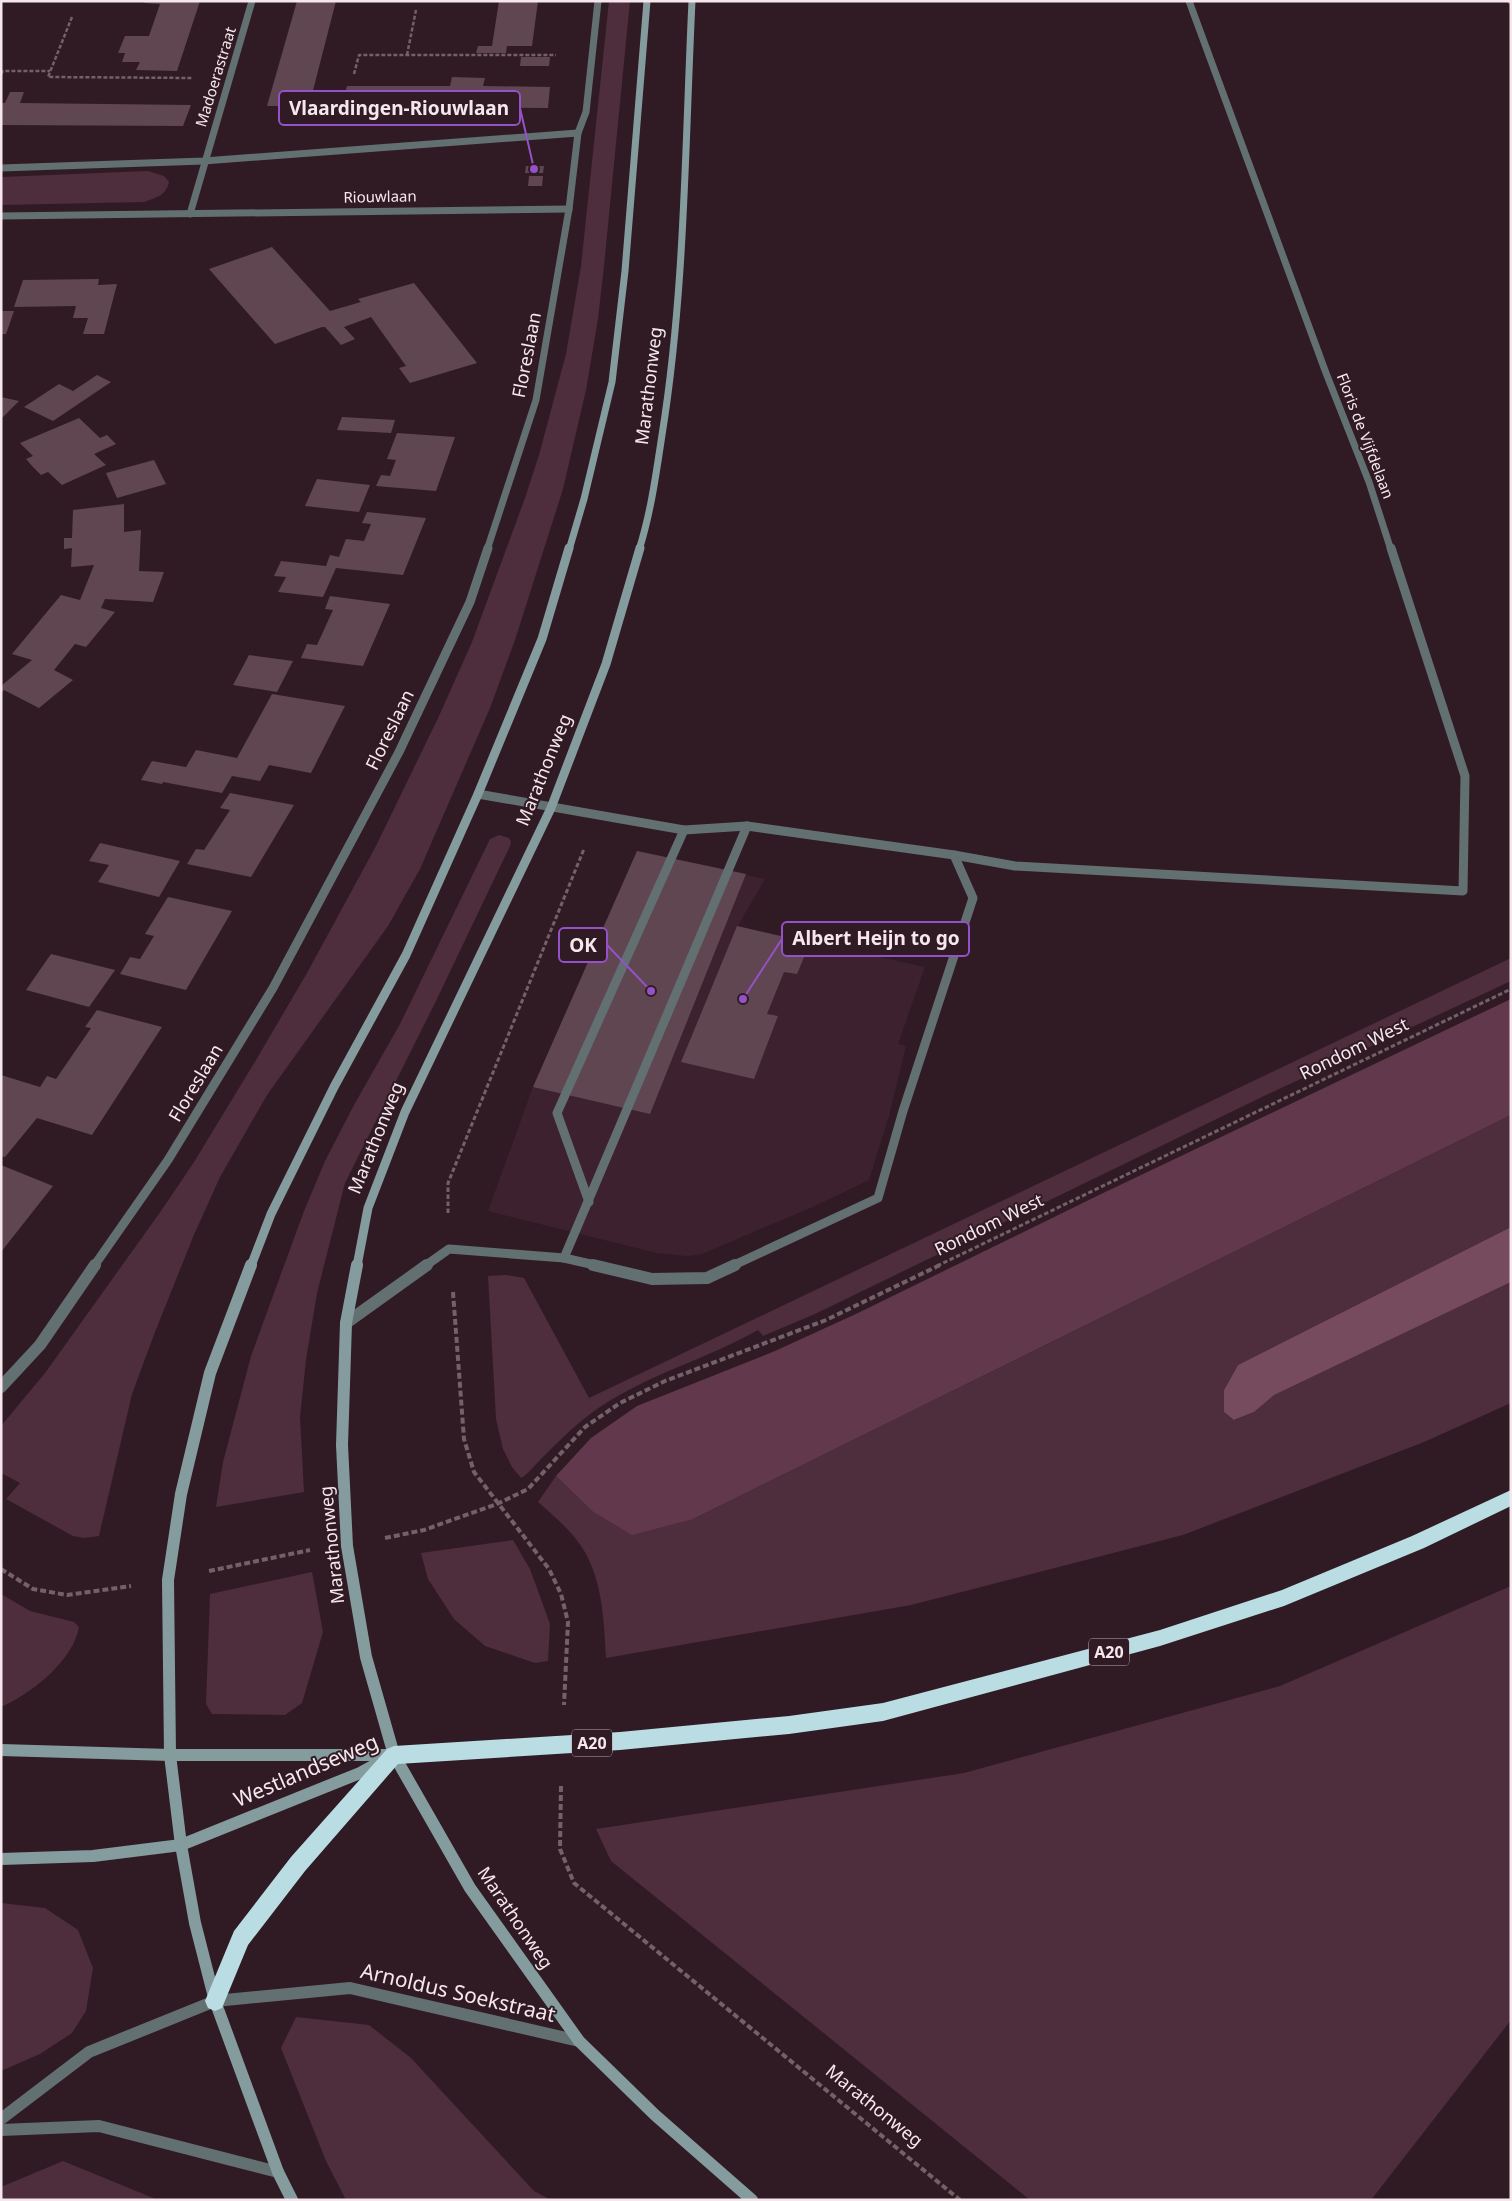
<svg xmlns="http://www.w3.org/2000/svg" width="1512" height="2201" font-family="'Noto Sans',sans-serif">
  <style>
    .built { fill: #3e212e }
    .green { fill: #4e2d3c }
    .forest { fill: #62394c }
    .water { fill: #754b5d }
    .building { fill: #5f4651 }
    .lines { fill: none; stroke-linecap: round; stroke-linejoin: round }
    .path-far2 { stroke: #736068; stroke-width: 2.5; stroke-dasharray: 4 2; stroke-linecap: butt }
    .path-far1 { stroke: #736068; stroke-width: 3; stroke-dasharray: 4.5 2.5; stroke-linecap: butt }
    .path { stroke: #736068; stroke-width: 4; stroke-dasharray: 6 3; stroke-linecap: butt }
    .lane-far2 { stroke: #627072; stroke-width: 7 }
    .lane-far1 { stroke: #627072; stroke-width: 9 }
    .lane { stroke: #627072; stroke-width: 12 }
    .street-far2 { stroke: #627072; stroke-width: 7 }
    .street-far1 { stroke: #627072; stroke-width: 9 }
    .street { stroke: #627072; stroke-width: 12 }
    .secondary-far2 { stroke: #859c9f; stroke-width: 7 }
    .secondary-far1 { stroke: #859c9f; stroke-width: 9 }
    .secondary { stroke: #859c9f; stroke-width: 12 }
    .highway { fill: #badde3; fill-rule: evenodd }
    .labels { text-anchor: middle; stroke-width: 4; stroke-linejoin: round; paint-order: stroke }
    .far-street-label { font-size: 15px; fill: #f6e7ed; stroke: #301b24 }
    .shield { fill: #301b24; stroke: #bbaab1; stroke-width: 1 }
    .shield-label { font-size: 16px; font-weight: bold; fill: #f6e7ed }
    .street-label { font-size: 18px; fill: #f6e7ed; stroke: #301b24 }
    .near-street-label { font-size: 21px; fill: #f6e7ed; stroke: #301b24 }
    .leader { fill: none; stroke: #9451c8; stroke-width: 2 }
    .callout-dot { fill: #9451c8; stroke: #301b24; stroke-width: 2 }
    .callout { fill: #301b24; stroke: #9451c8; stroke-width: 2 }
    .callout-label { font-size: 19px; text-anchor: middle; font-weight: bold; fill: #f6e7ed }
  </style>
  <rect width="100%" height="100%" fill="#301b24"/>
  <polygon class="built" points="637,851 765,879 738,926 925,967 898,1044 906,1046 889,1116 869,1180 817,1205 702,1254 687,1256 657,1253 488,1211 533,1087"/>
  <g class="green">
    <polygon points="609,1 630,1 604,266 598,319 586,390 563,489 515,640 490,708 420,869 388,926 267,1095 220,1177 193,1237 155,1332 132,1394 99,1536 84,1538 73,1536 6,1499 20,1483 1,1473 1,1426 45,1373 161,1211 194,1162 256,1060 307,973 376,846 439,716 472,642 525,498 539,455 566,354 581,266"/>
    <path d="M148,171l16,5 5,6c-3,14 -14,16 -25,20l-143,3v-28z"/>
    <polygon points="499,835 509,838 511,842 510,846 436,1001 345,1183 317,1293 306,1360 300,1417 304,1492 216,1507 223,1462 251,1356 304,1211 325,1161 354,1105 400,1024 490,839"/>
    <path d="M1511,958v23l-247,115 -449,218 -52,22 -5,-6c-51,29 -109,44 -158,77 -21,14 -39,32 -57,50 -8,7 -12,15 -22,21l-9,-11 -9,-18 -7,-30 -8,-143 18,-1 18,3 65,120z"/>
    <path d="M1511,1115v112l-273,138 -14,25v22l11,8 19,-8 19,-17 238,-113v121l-87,39 -241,93 -272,70 -305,53c-2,-35 -3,-77 -23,-109 -11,-18 -29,-33 -45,-47l18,-26 36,35 101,8z"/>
    <polygon points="513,1540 530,1569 550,1624 548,1661 535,1663 485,1646 454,1619 428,1579 421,1553"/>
    <polygon points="312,1572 323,1632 302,1703 285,1715 212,1714 206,1704 210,1594"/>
    <polygon points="1511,1586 1511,2020 1371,2200 1030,2200 611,1861 596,1829 964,1773 1280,1686"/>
    <path d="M1,1594l29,17 44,11 5,5c-6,34 -48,67 -78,80z"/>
    <polygon points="1,1903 45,1908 78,1930 93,1968 86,2011 72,2033 40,2054 1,2071"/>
    <polygon points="296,2017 369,2025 411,2058 534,2191 551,2200 346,2200 326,2161 281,2048"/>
    <polygon points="63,2161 158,2200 1,2200 1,2187"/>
  </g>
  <polygon class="forest" points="1511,999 1511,1115 693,1519 632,1535 592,1511 556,1476 591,1438 637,1406 775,1351 858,1313 1099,1195"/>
  <polygon class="water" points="1511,1227 1511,1282 1274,1395 1254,1412 1234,1420 1224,1412 1224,1390 1238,1365"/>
  <g class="building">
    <polygon points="145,1 200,1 177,71 136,70 140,62 122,62 125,53 118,53 125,36 149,36 160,4 144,3"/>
    <polygon points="297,1 336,1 309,106 267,106"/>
    <polygon points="499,1 538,1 532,46 507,46 506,53 476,53 478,46 492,46"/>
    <polygon points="521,57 550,57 549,66 520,66"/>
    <polygon points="452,77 485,78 483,86 550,87 548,108 342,107 343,104 340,104 341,101 343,101 347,86 450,86"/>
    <polygon points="10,92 24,92 20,103 191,105 183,126 1,125 1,103 5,103"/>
    <polygon points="526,166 544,166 543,173 525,173"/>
    <polygon points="529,176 543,176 542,186 528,186"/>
    <polygon points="272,247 330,311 361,302 358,299 414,283 477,363 410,383 399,368 406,366 371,317 344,327 355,339 341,345 325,327 322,327 275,344 209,269"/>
    <polygon points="99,279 98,285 117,284 104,334 83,334 88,318 73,318 76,306 14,307 23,280"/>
    <polygon points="1,311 14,311 6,334 1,334"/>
    <polygon points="97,375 111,382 53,421 24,407 59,384 73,391"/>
    <polygon points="1,397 19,401 1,419"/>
    <polygon points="342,417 395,420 391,433 337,430"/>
    <polygon points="79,418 100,438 107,435 116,444 94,454 106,465 62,485 48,472 41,475 33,467 26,459 33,456 20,443"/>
    <polygon points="397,433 455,437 436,491 376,486 381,475 390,476 396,460 387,459"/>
    <polygon points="154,460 166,484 117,498 106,473"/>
    <polygon points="317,479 370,485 359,512 305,506"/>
    <polygon points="124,504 124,532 141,530 139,571 164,572 153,602 105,599 101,608 115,612 86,647 75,644 54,670 73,680 39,708 4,690 1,693 1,686 32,660 12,654 61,595 80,600 94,565 71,567 72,548 64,549 64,538 72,538 73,510"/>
    <polygon points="367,512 426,518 403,575 336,568 323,597 278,592 286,577 274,576 281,561 326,566 330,555 339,557 346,539 364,541 371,524 362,523"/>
    <polygon points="330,596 390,604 363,666 301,658 307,644 317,645 333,610 325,609"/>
    <polygon points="249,655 293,661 277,692 233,685"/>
    <polygon points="272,694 345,706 311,773 269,765 260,781 232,776 222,793 163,782 162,784 141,780 152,761 186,767 196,750 237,758"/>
    <polygon points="230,793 294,805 251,877 187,864 196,849 204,850 230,810 220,808"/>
    <polygon points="100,843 180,861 159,897 98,882 109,865 89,861"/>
    <polygon points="637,851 746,874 650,1114 533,1087"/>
    <polygon points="168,897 232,911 186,990 120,974 130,957 140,959 154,936 145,934"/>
    <polygon points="737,926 810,943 797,974 784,972 767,1014 778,1016 754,1079 681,1062"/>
    <polygon points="51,954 115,970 89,1007 26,990"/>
    <polygon points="97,1010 162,1027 92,1135 37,1118 5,1157 1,1156 1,1075 40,1087 47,1076 56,1079 91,1028 85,1027"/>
    <polygon points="1,1165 53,1186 1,1252"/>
  </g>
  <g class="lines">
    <g class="path-far2">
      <polyline points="1508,1 1511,4"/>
      <polyline points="72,17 48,77 192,78"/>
      <polyline points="407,55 416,10"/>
      <polyline points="1,74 3,71 50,71"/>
      <polyline points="354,74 359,55 556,55"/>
    </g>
    <g class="path-far1">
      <polyline points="448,1213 448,1183 584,849"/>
      <polyline points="937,1266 1511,989"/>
    </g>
    <g class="path">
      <polyline points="453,1292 464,1439 474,1472 549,1569 561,1594 568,1622 564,1705"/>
      <polyline points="385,1538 424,1530 497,1504 528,1489 585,1427 620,1403 665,1381 826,1320 940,1265"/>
      <polyline points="1,1569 33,1589 67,1595 131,1586"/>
      <polyline points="209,1571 310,1550"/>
      <polyline points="561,1786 560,1849 574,1883 960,2200"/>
    </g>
    <polyline class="lane-far2" points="1189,1 1326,373 1369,482 1391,550"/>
    <g class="lane-far1">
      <polyline points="478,794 684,830 747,826 954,855 1015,866 1463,891 1465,776 1391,548"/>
      <polyline points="589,1202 557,1113 684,830"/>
      <polyline points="564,1258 747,826"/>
      <polyline points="425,1266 449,1249 564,1258 599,1266"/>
      <polyline points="732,1266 878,1198 903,1111 973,898 954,855"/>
    </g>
    <g class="lane">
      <polyline points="593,1265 652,1279 707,1278 735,1265"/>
      <polyline points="346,1323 427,1265"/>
    </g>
    <g class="street-far2">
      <polyline points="1,168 204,161 578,133"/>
      <polyline points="190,214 252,1"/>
      <polyline points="1,216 569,209"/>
      <polyline points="487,550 536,400 569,209 578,133 586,112 598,1"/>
    </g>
    <polyline class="street-far1" points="94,1266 168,1160 273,988 399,752 470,602 488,548"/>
    <g class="street">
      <polyline points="1,1387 40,1345 95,1265"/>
      <polyline points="1,2119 89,2052 215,2001 350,1988 579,2041"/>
      <polyline points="1,2130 99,2126 278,2172"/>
    </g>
    <g class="secondary-far2">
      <polyline points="569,550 584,499 612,382 625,271 647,1"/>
      <path d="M639,550c12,-38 17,-76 23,-115 23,-143 23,-290 30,-434"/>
    </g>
    <g class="secondary-far1">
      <polyline points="251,1266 271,1214 334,1087 406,955 478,794 542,639 569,548"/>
      <polyline points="357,1266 368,1208 405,1112 551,808 606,664 640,548"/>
    </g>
    <g class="secondary">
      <polyline points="251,1265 210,1373 181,1494 168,1580 170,1755 181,1845 195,1923 215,2001 278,2172 292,2200"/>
      <polyline points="357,1265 346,1323 342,1445 347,1546 366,1657 394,1755 470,1888 579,2041 655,2115 752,2200"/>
      <polyline points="1,1750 170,1755 391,1755"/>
      <polyline points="1,1859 93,1856 181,1845 360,1773 382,1761"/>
    </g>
    <polygon class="highway" points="1511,1490 1511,1506 1424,1548 1284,1606 1160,1646 883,1721 789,1734 620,1750 398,1764 305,1871 248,1945 222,2008 215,2011 208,2008 205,2001 234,1931 291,1857 387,1749 394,1746 620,1732 789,1716 883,1703 1160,1630 1282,1590 1412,1536"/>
  </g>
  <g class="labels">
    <g class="far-street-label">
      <text transform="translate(216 77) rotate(-73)" y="5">Madoerastraat</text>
      <text transform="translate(380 197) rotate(-1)" y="5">Riouwlaan</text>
      <text transform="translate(1365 436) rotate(69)" y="5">Floris de Vijfdelaan</text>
    </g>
    <g class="shield">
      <rect x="1089" y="1638.5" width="40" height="27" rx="4"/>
      <rect x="572" y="1729.5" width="40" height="27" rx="4"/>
    </g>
    <g class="shield-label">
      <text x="1109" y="1658">A20</text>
      <text x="592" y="1749">A20</text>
    </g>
    <g class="street-label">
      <text transform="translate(527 355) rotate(-79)" y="6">Floreslaan</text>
      <text transform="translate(649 386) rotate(-83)" y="6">Marathonweg</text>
      <text transform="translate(390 730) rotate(-64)" y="6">Floreslaan</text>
      <text transform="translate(544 770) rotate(-68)" y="6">Marathonweg</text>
      <text transform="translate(1354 1049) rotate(-26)" y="6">Rondom West</text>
      <text transform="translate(196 1083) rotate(-59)" y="6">Floreslaan</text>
      <text transform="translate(376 1138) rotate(-68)" y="6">Marathonweg</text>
      <text transform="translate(989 1225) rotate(-26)" y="6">Rondom West</text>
      <text transform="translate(332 1545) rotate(-96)" y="6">Marathonweg</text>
      <text transform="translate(515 1918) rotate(56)" y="6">Marathonweg</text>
      <text transform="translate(874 2106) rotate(39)" y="6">Marathonweg</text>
    </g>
    <g class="near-street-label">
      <text transform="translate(306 1771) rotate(-23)" y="7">Westlandseweg</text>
      <text transform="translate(458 1993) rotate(13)" y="7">Arnoldus Soekstraat</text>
    </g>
  </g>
  <path class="leader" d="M534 169L520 108M743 999L782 939M651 991L607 945"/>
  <g class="callout-dot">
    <circle cx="534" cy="169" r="5"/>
    <circle cx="743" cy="999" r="5"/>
    <circle cx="651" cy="991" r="5"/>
  </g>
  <g class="callout">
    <rect x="279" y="91" width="241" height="34" rx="5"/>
    <rect x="782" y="922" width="187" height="34" rx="5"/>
    <rect x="559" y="928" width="48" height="34" rx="5"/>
  </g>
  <g class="callout-label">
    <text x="399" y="115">Vlaardingen-Riouwlaan</text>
    <text x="876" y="945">Albert Heijn to go</text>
    <text x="583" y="952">OK</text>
  </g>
  <rect width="1512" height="2201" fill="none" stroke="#f6e7ed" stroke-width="5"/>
</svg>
